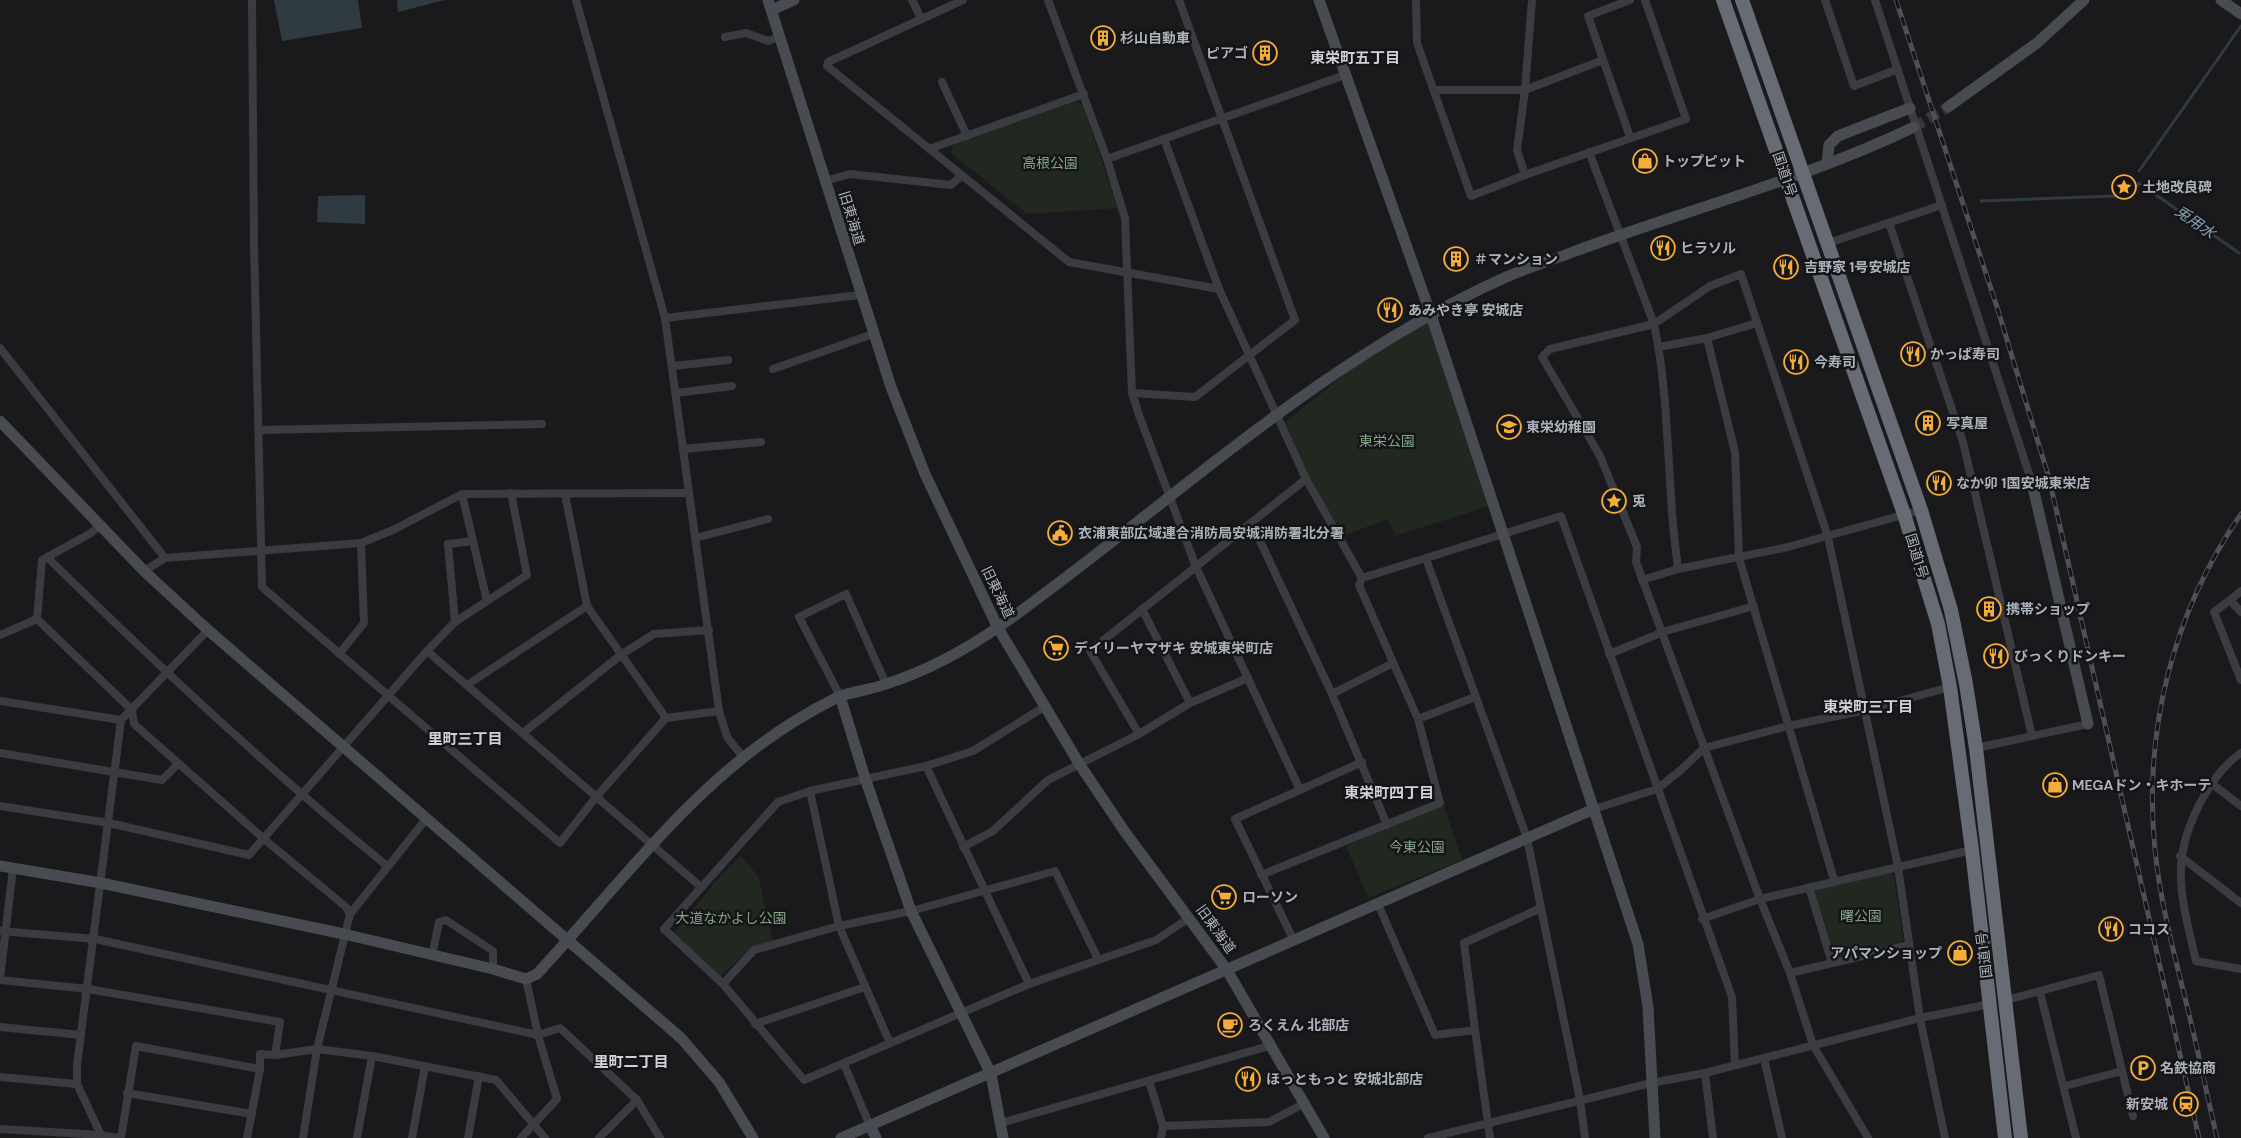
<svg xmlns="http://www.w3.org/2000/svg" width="2241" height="1138" font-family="'DM Sans','Noto Sans JP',sans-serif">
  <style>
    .green { fill: #202820 }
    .water { fill: #2f3a41 }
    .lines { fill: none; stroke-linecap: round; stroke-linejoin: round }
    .stream { stroke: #2f3a41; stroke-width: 3 }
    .secondary-tunnel { stroke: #37383c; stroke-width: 11; stroke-dasharray: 11 5.5; stroke-linecap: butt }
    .street { stroke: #3b3c42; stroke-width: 8 }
    .secondary { stroke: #494b52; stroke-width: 11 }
    .highway { stroke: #676b73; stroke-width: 14 }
    .rail-casing { stroke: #4e5057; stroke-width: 5 }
    .rail { stroke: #151518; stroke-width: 3; stroke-dasharray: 9; stroke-linecap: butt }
    .labels { text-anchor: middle; stroke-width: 5; stroke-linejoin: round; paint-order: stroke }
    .poi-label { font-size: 14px; font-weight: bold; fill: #acb2bc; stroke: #151518; text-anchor: start }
    .park-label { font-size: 14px; fill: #83a784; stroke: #151518 }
    .street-label { font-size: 14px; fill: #acb2bc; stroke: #151518 }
    .neighbourhood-label { font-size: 15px; font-weight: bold; fill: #ced1d8; stroke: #151518 }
    .water-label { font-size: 15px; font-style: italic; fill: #83a1b7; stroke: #151518 }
  </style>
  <rect width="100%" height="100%" fill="#1a1a1c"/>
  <g class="green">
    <polygon points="1075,102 1082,104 1118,208 1027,214 951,153 953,145"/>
    <polygon points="1429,321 1489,506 1395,536 1388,519 1343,536 1309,479 1286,424 1288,420 1355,366"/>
    <polygon points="1444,805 1462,860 1368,898 1346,846"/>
    <polygon points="741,856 758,876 773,941 752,947 719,978 674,933 714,883"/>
    <polygon points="1890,873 1894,875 1903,939 1900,943 1836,957 1832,956 1814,894 1817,889"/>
  </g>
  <g class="water">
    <polygon points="274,0 358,0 362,28 282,41"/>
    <polygon points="397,0 445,0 398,12"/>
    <polygon points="365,195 365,224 317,222 318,196"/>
  </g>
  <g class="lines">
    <g class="stream">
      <polyline points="2139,171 2241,26"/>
      <polyline points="2128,196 2139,183 2239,253"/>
      <polyline points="1981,201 2116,196"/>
    </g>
    <polyline class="secondary-tunnel" points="1914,127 1948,107"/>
    <g class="street">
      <polyline points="252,0 254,243 262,587 560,843 596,797 666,718 719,711"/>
      <polyline points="576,0 665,318 719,711 727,737 743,757"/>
      <polyline points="912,0 921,18"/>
      <polyline points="963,0 828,62 827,66 1069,262 1219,289"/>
      <polyline points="1048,0 1107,159 1125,218 1132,393 1139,415 1196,567 1300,790"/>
      <polyline points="1416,0 1417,43 1471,196 1525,175 1686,119 1645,0"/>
      <polyline points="1630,0 1588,16 1630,137"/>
      <polyline points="1825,0 1854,86 1898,69"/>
      <polyline points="1875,0 2032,483"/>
      <polyline points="725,37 746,33 768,41 779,37"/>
      <polyline points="942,82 967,136"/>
      <polyline points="1434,90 1525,90 1603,60"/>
      <polyline points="1164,139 1219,289 1306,479 1362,578"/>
      <polyline points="929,149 1084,94"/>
      <path d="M1589,152l65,172c12,56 13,115 17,172 1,24 4,48 7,73"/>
      <polyline points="1107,159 1345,75"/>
      <polyline points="1525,175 1517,150 1525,90 1532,0"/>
      <polyline points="825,181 850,174 951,185 962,175"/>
      <polyline points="1889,223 1963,442 2032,736"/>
      <polyline points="1828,243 1942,205"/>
      <polyline points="665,318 860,295"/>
      <polyline points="1707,338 1735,452 1739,558 1834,880"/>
      <polyline points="1659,347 1707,338 1757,323"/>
      <polyline points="0,348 165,558"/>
      <polyline points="673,366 728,360"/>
      <polyline points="773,369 873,334"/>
      <polyline points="676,393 732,386"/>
      <polyline points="1132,393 1195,397 1295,320 1179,0"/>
      <polyline points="259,430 542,424"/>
      <polyline points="683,449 761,442"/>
      <polyline points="462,494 487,601"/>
      <polyline points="565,494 587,606 666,718"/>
      <polyline points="1252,524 1332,694 1387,825"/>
      <polyline points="695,538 768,519"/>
      <path d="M47,557c110,108 221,212 340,309"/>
      <polyline points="1426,559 1527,838 1541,908"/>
      <polyline points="144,571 165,558 361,543 393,530 462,494 689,493"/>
      <polyline points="1642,580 1678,569 1784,548 1921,510"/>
      <polyline points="2230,600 2241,591"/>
      <polyline points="1142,609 1190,703"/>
      <polyline points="2241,612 2230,600 2214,612 2241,680"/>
      <polyline points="37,619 132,710 134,724 264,839 346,907 350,914"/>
      <polyline points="37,619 42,560 91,533 100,525"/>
      <polyline points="455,622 448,544 473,541"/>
      <polyline points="0,635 37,619"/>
      <polyline points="427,651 701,887"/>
      <polyline points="339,654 364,623 361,543"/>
      <polyline points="1609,654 1666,631 1754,606"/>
      <polyline points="467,685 587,606"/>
      <polyline points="1332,694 1393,663"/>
      <polyline points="840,696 799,617 846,594 886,684"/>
      <polyline points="0,701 121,720"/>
      <polyline points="1044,707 973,751 926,766 810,791 778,802 664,929 723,984 804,1080 1029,984 1156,940 1189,918"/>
      <polyline points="1418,719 1475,697"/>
      <polyline points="523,733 622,654 654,634 709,630"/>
      <polyline points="1139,734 1090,651 1306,479"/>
      <polyline points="1976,748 2088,724"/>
      <polyline points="0,753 162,780 178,764"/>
      <path d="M2241,753c-15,10 -29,28 -37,43 -36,63 -23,99 -8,165l45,8"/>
      <polyline points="926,766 1029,984"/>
      <polyline points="2211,783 2241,806"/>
      <polyline points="810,791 839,926 890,1043"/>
      <polyline points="0,806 109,823 249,855 427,651 455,622 527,575 511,493"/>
      <polyline points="1594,809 1657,789 1681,770 1704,748 1788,726 1866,710 1950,687"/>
      <polyline points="963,847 993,831 1048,780 1139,734 1190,703 1248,678"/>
      <polyline points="2180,856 2241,903"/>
      <polyline points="1261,875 1440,803 1418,719 1359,585 1362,578 1561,516 1732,997 1735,1065"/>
      <polyline points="1809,887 1832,963"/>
      <polyline points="1378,904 1435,1035 1475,1030 1464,943 1541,908 1580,1100 1585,1138"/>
      <polyline points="1702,919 1760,899 1972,850"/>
      <polyline points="0,931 95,939 538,1035 560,1028 637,1100 660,1138"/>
      <polyline points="1294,941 1235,819 1362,762"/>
      <polyline points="432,956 439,922 446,920 493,951 493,969"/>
      <polyline points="1790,973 1909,945"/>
      <polyline points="0,979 13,868"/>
      <polyline points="0,980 88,989 280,1022 275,1055"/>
      <polyline points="723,984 754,950 839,926 911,911 1055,871 1098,959"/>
      <polyline points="2040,992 2076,1138"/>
      <polyline points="2003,1001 2099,975 2133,1116"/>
      <polyline points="755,1024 865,987"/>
      <polyline points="0,1027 81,1035"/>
      <polyline points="1475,1030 1490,1138"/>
      <polyline points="1764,1058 1782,1138"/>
      <polyline points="844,1064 870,1126"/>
      <polyline points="1705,1073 1920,1018 1990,1004"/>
      <polyline points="0,1077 77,1084"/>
      <polyline points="1149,1081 1163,1126 1161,1138"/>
      <polyline points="2065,1086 2122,1071"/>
      <polyline points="127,1093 252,1114"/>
      <polyline points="1001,1123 1272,1045"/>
      <polyline points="1163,1126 1269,1122 1305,1103"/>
      <polyline points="0,1129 101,1135 117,1138"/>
      <polyline points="101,1135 77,1084 77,1065 121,720 208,630"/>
      <polyline points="121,1138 136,1046 260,1069"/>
      <polyline points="247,1138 260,1069 260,1054 275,1055 317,1049 372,1056 496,1080 545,1138"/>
      <polyline points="303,1138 317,1049 350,914 426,819"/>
      <polyline points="357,1138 372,1056"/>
      <polyline points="412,1138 425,1066"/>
      <polyline points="468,1138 479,1076"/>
      <polyline points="521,1138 557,1099 538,1035 526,979"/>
      <polyline points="599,1138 637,1100"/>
      <polyline points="1428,1138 1651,1083 1705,1073 1713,1138"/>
      <polyline points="1868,1138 1813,1045 1790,973 1760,899 1636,562 1637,547 1600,456 1542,357 1550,349 1654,324 1710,286 1741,274 1828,537 1898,867 1920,1018 1945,1138"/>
    </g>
    <g class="secondary">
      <polyline points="768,0 891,387 925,474 998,628 1080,765 1125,832 1227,970 1324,1138"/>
      <polyline points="1319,0 1431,315 1638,944 1648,1007 1655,1138"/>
      <polyline points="2221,0 2241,14"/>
      <polyline points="772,10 794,0"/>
      <polyline points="1948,107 2037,43 2084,0"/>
      <polyline points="1827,163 1829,145 1838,136 1910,108"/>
      <polyline points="0,421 144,571 208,630 681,1038 719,1082 753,1138"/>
      <polyline points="2032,483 2088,724"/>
      <polyline points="840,696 865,778 911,911 991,1074 1003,1138"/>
      <path d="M0,866l101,17 243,51 149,35 33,10 11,-5c81,-87 155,-190 258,-253 13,-8 29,-17 43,-24 15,-6 33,-7 48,-13 41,-13 81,-35 117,-60 165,-118 314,-262 501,-346 22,-10 46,-17 69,-26 113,-42 233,-73 341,-125"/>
      <polyline points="870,1126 876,1138"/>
      <polyline points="841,1138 1594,809"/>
    </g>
    <g class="highway">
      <polyline points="1723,0 1904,514 1938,624 1950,687 1972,850 2005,1138"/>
      <polyline points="1742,0 1921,510 1951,610 1966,684 1976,748 2021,1138"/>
    </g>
    <g class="rail-casing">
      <g id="rail">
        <polyline points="1896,0 1997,307 2049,478 2199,1138"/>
        <path d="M2217,1138c-11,-47 -20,-93 -32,-140 -12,-49 -25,-98 -30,-148 -12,-119 18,-238 86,-336"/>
      </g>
    </g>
    <use href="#rail" class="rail"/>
  </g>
  <defs>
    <g id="building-ring" transform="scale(1.25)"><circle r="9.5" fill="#151518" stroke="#f6ad38" stroke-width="1.5"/><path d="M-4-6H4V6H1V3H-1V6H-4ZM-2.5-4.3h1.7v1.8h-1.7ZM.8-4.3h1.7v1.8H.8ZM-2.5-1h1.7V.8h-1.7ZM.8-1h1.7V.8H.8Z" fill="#f6ad38"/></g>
    <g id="shop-ring" transform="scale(1.25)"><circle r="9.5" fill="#151518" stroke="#f6ad38" stroke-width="1.5"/><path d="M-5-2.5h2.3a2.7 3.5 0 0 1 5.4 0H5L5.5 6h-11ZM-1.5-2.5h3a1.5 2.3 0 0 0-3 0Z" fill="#f6ad38"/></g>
    <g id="sight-ring" transform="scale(1.25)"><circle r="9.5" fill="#151518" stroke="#f6ad38" stroke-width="1.5"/><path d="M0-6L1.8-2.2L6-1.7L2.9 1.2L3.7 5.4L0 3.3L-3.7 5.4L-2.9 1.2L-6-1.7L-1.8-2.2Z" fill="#f6ad38"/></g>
    <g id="restaurant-ring" transform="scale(1.25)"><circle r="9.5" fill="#151518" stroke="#f6ad38" stroke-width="1.5"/><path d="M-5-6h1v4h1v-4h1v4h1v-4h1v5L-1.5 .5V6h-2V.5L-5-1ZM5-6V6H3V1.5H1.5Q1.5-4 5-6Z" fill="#f6ad38"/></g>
    <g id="school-ring" transform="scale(1.25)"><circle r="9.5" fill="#151518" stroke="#f6ad38" stroke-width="1.5"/><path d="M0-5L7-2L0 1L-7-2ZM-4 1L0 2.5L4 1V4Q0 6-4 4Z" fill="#f6ad38"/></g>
    <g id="civic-ring" transform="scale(1.25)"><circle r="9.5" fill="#151518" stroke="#f6ad38" stroke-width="1.5"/><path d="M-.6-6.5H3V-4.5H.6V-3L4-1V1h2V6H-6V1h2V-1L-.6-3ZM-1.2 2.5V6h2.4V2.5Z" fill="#f6ad38"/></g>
    <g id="supermarket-ring" transform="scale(1.25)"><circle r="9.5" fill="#151518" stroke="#f6ad38" stroke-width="1.5"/><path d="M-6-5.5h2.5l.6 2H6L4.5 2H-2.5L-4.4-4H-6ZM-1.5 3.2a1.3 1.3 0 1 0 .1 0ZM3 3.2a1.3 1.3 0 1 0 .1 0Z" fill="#f6ad38"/></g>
    <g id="cafe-ring" transform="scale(1.25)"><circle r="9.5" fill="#151518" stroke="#f6ad38" stroke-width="1.5"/><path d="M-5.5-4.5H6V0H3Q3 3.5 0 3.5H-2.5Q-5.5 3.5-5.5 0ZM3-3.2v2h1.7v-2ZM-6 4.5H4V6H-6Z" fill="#f6ad38"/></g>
    <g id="parking-ring" transform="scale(1.25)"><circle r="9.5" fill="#151518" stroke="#f6ad38" stroke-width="1.5"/><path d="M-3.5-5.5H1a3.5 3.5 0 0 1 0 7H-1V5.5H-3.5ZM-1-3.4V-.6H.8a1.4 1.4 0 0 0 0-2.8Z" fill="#f6ad38"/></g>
    <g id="station-ring" transform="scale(1.25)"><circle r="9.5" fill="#151518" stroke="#f6ad38" stroke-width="1.5"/><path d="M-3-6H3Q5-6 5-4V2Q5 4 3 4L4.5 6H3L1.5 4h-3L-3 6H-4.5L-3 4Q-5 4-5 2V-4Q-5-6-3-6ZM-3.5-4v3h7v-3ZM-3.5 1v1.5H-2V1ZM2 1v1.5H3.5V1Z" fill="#f6ad38"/></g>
  </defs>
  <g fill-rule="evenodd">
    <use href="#building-ring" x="1103" y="38"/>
    <use href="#building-ring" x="1265" y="53"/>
    <use href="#shop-ring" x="1645" y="161"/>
    <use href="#sight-ring" x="2124" y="187"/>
    <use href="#restaurant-ring" x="1663" y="248"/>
    <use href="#building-ring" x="1456" y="259"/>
    <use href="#restaurant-ring" x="1786" y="267"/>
    <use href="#restaurant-ring" x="1390" y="310"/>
    <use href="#restaurant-ring" x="1913" y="354"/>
    <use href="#restaurant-ring" x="1796" y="362"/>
    <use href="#building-ring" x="1928" y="423"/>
    <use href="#school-ring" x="1509" y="427"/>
    <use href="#restaurant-ring" x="1939" y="483"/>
    <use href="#sight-ring" x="1614" y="501"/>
    <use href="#civic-ring" x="1060" y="533"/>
    <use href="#building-ring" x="1989" y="609"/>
    <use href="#supermarket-ring" x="1056" y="648"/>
    <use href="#restaurant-ring" x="1996" y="656"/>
    <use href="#shop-ring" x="2055" y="785"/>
    <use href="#supermarket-ring" x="1224" y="897"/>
    <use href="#restaurant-ring" x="2111" y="929"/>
    <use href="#shop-ring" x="1960" y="953"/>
    <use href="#cafe-ring" x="1230" y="1025"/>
    <use href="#parking-ring" x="2143" y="1068"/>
    <use href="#restaurant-ring" x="1248" y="1079"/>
    <use href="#station-ring" x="2186" y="1104"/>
  </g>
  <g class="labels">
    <g class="poi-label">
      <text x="1120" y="43">杉山自動車</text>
      <text x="1248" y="58" text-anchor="end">ピアゴ</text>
      <text x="1662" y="166">トップピット</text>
      <text x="2142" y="192">土地改良碑</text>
      <text x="1680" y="253">ヒラソル</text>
      <text x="1474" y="264">＃マンション</text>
      <text x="1804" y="272">吉野家 1号安城店</text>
      <text x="1408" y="315">あみやき亭 安城店</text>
      <text x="1930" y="359">かっぱ寿司</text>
      <text x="1814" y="367">今寿司</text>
      <text x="1946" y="428">写真屋</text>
      <text x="1526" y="432">東栄幼稚園</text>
      <text x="1956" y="488">なか卯 1国安城東栄店</text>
      <text x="1632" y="506">兎</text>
      <text x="1078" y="538">衣浦東部広域連合消防局安城消防署北分署</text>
      <text x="2006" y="614">携帯ショップ</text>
      <text x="1074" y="653">デイリーヤマザキ 安城東栄町店</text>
      <text x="2014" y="661">びっくりドンキー</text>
      <text x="2072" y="790">MEGAドン・キホーテ</text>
      <text x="1242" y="902">ローソン</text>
      <text x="2128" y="934">ココス</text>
      <text x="1942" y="958" text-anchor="end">アパマンショップ</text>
      <text x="1248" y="1030">ろくえん 北部店</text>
      <text x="2160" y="1073">名鉄協商</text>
      <text x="1266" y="1084">ほっともっと 安城北部店</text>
      <text x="2168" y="1109" text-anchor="end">新安城</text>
    </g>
    <g class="park-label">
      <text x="1050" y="168">高根公園</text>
      <text x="1387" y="446">東栄公園</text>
      <text x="1417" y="852">今東公園</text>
      <text x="1861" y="921">曙公園</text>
      <text x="731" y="923">大道なかよし公園</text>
    </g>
    <g class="street-label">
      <text transform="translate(1785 174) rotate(71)" y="5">国道1号</text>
      <text transform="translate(852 218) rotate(73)" y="5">旧東海道</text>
      <text transform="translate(1917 556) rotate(73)" y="5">国道1号</text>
      <text transform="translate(998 592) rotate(64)" y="5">旧東海道</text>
      <text transform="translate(1216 929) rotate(54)" y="5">旧東海道</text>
      <text transform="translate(1984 955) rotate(-97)" y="5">国道1号</text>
    </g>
    <g class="neighbourhood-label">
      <text x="1355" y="63">東栄町五丁目</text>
      <text x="1868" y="712">東栄町三丁目</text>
      <text x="465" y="744">里町三丁目</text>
      <text x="1389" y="798">東栄町四丁目</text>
      <text x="631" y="1067">里町二丁目</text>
    </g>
    <g class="water-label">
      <text transform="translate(2195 222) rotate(35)" y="5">兎用水</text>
    </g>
  </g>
</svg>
